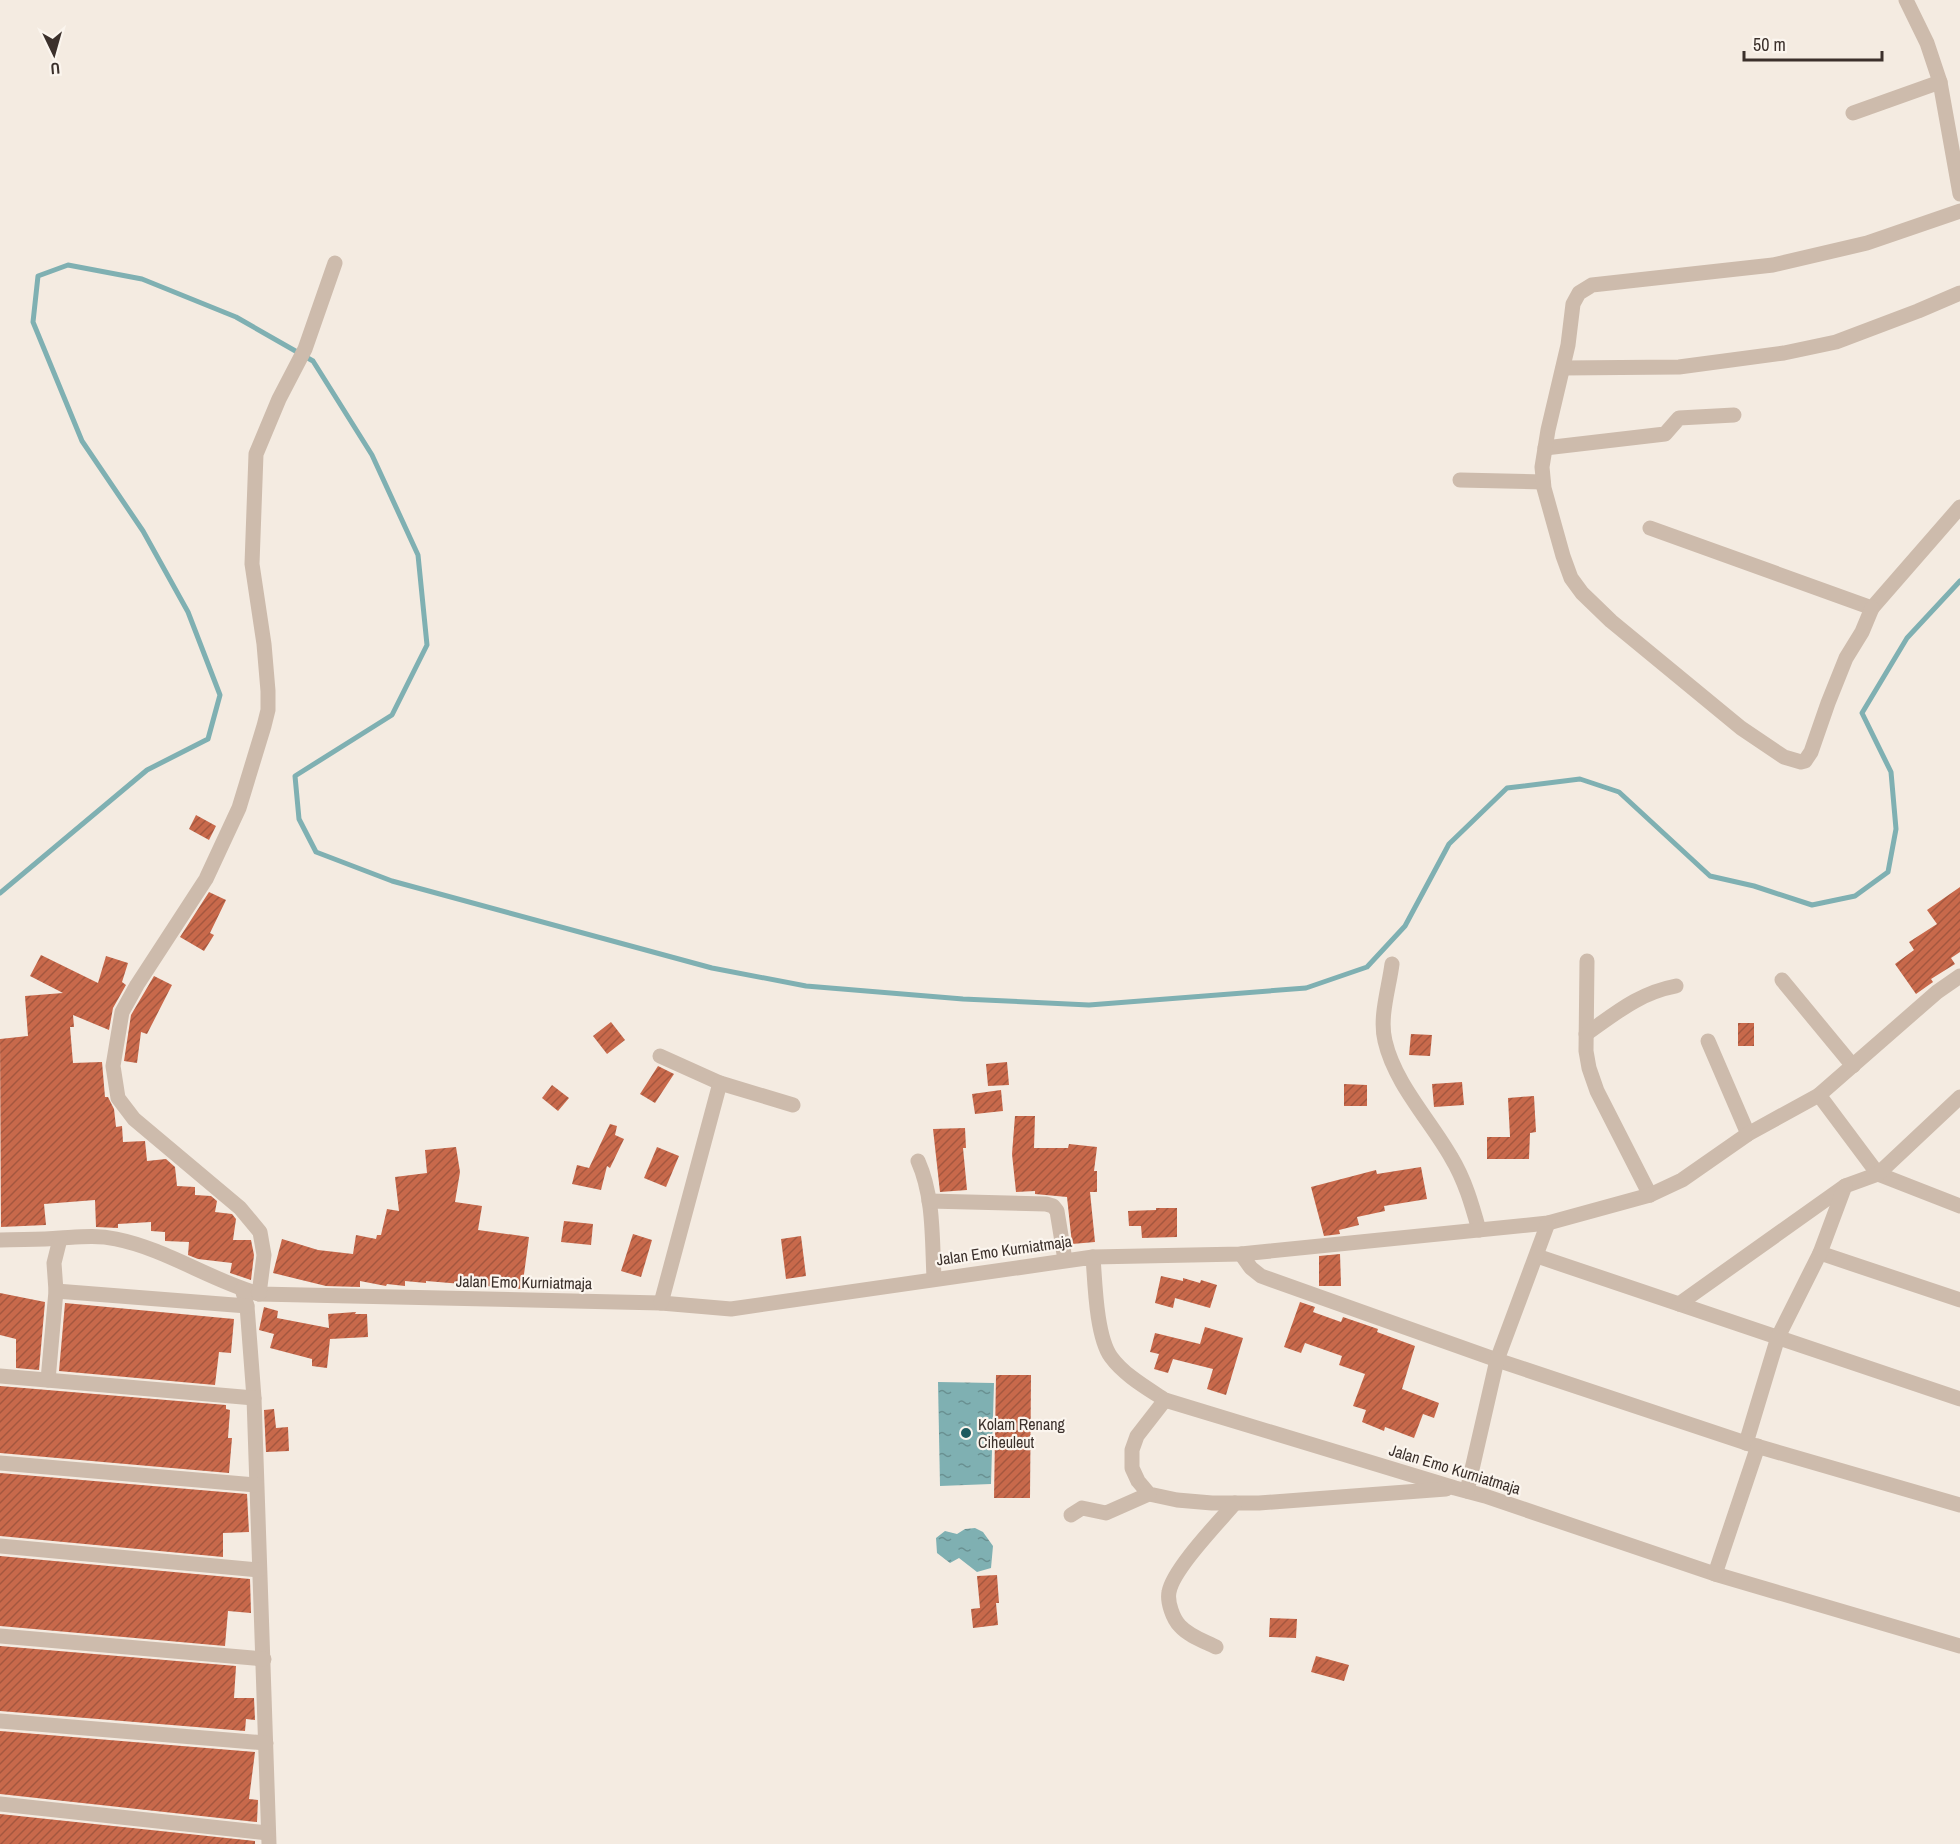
<svg xmlns="http://www.w3.org/2000/svg" width="1960" height="1844" font-family="'Archivo Narrow',sans-serif">
  <style>
    .water { fill: url(#water-ripples) }
    .lines { fill: none; stroke-linecap: round; stroke-linejoin: round }
    .stream { stroke: #7fb0b2; stroke-width: 5 }
    .building { fill: url(#building-hatch) }
    .minor { stroke: #cdbbac; stroke-width: 15 }
    .poi-dot { fill: #1f5a5e; stroke: #fbf5ee; stroke-width: 2 }
    .labels { text-anchor: middle; stroke-width: 4.5; stroke-linejoin: round; paint-order: stroke }
    .street-label { font-size: 16px; fill: #3b302b; stroke: #fbf5ee }
    .poi-label { font-size: 16px; fill: #3b302b; stroke: #fbf5ee; text-anchor: start }
  </style>
  <defs>
    <pattern id="water-ripples" width="26" height="14" patternUnits="userSpaceOnUse" patternTransform="scale(1.5)"><rect width="26" height="14" fill="#7fb0b2"/><path d="M2 4q2-2 4 0t4 0M15 11q2-2 4 0t4 0" fill="none" stroke="#699091"/></pattern>
    <pattern id="building-hatch" width="6" height="6" patternUnits="userSpaceOnUse" patternTransform="scale(1.5)"><rect width="6" height="6" fill="#c8694b"/><path d="M-1 1l2-2M0 6l6-6M5 7l2-2" fill="none" stroke="#a4573f"/></pattern>
  </defs>
  <rect width="100%" height="100%" fill="#f4ebe1"/>
  <g class="water">
    <polygon points="938,1382 994,1383 991,1484 940,1486"/>
    <polygon points="975,1528 983,1532 993,1546 991,1568 977,1572 959,1558 950,1563 937,1553 936,1538 945,1531 957,1534 965,1529"/>
  </g>
  <g class="lines">
    <polyline class="stream" points="0,893 147,770 208,739 220,695 188,612 143,531 82,441 33,322 38,276 68,265 142,279 236,317 313,361 372,455 418,555 427,645 392,715 295,776 299,819 316,852 392,881 712,968 806,986 963,999 1089,1005 1306,988 1367,967 1405,926 1449,844 1507,788 1580,779 1619,792 1710,876 1754,886 1812,905 1855,896 1888,872 1896,829 1891,772 1862,713 1907,638 1960,581"/>
  </g>
  <g class="building">
    <polygon points="196,815 216,826 209,840 189,829"/>
    <polygon points="1960,887 1960,952 1951,958 1955,964 1931,979 1933,982 1916,994 1895,964 1914,950 1909,942 1937,924 1927,910"/>
    <polygon points="209,892 226,900 210,933 214,935 204,951 180,937"/>
    <polygon points="41,955 98,983 106,956 128,963 122,982 126,985 113,1008 109,1030 73,1015 74,1027 70,1027 73,1063 102,1062 105,1097 108,1097 114,1109 116,1127 122,1126 123,1142 145,1141 147,1161 166,1159 175,1167 177,1186 195,1187 195,1195 211,1196 217,1201 215,1212 232,1214 236,1219 233,1240 251,1240 254,1255 251,1280 230,1273 232,1263 198,1259 188,1255 189,1242 165,1241 165,1232 151,1231 151,1222 118,1224 118,1228 96,1227 95,1200 44,1204 46,1225 1,1227 0,1039 28,1036 25,996 63,993 30,976"/>
    <polygon points="154,976 172,985 147,1034 141,1032 137,1063 124,1061 131,1015"/>
    <polygon points="611,1022 625,1040 607,1054 593,1036"/>
    <rect x="1738" y="1023" width="16" height="23"/>
    <polygon points="1411,1034 1432,1035 1430,1056 1409,1055"/>
    <polygon points="1007,1062 1009,1085 988,1086 986,1064"/>
    <polygon points="658,1066 674,1074 655,1103 640,1094"/>
    <polygon points="1462,1082 1464,1105 1434,1107 1432,1084"/>
    <polygon points="1344,1084 1367,1085 1367,1106 1344,1106"/>
    <polygon points="552,1085 569,1098 558,1111 542,1098"/>
    <polygon points="1001,1090 1003,1111 975,1114 972,1094"/>
    <polygon points="1534,1096 1536,1132 1530,1133 1529,1159 1487,1159 1487,1137 1510,1137 1508,1098"/>
    <polygon points="1015,1116 1035,1116 1034,1148 1068,1148 1069,1144 1097,1147 1094,1171 1097,1171 1097,1192 1090,1192 1095,1242 1072,1244 1067,1197 1035,1194 1035,1191 1016,1192 1012,1154"/>
    <polygon points="610,1124 617,1126 615,1135 624,1139 610,1168 607,1166 601,1190 572,1184 577,1165 589,1168"/>
    <polygon points="965,1128 966,1148 963,1148 967,1190 940,1192 933,1129"/>
    <polygon points="456,1147 460,1172 455,1202 482,1206 478,1230 529,1237 522,1289 426,1281 426,1283 405,1281 405,1286 387,1284 386,1286 360,1281 360,1287 326,1286 273,1273 282,1239 318,1250 353,1254 356,1235 376,1239 377,1235 381,1235 387,1209 399,1211 395,1177 427,1173 425,1150"/>
    <polygon points="657,1147 679,1156 666,1187 644,1178"/>
    <polygon points="1421,1167 1427,1199 1384,1206 1385,1211 1357,1217 1359,1225 1339,1230 1340,1234 1324,1236 1311,1187 1376,1170 1377,1174"/>
    <polygon points="1156,1208 1177,1208 1177,1237 1142,1238 1141,1226 1129,1226 1128,1211 1156,1210"/>
    <polygon points="564,1221 593,1224 591,1245 561,1242"/>
    <polygon points="633,1234 652,1240 641,1277 621,1271"/>
    <polygon points="801,1236 806,1276 786,1279 781,1239"/>
    <polygon points="1340,1254 1341,1286 1319,1286 1319,1256"/>
    <polygon points="1161,1276 1183,1281 1183,1278 1200,1283 1201,1280 1217,1285 1210,1308 1175,1298 1173,1308 1155,1303"/>
    <polygon points="0,1293 45,1302 39,1370 16,1368 16,1339 0,1335"/>
    <polygon points="1300,1302 1315,1307 1313,1312 1341,1322 1343,1317 1378,1329 1377,1332 1415,1346 1402,1389 1439,1403 1434,1418 1423,1414 1414,1438 1385,1427 1384,1431 1362,1422 1366,1410 1353,1406 1365,1374 1339,1365 1342,1356 1305,1343 1301,1353 1284,1347"/>
    <polygon points="65,1303 234,1319 231,1353 219,1352 215,1385 59,1371"/>
    <polygon points="264,1307 278,1311 277,1318 329,1328 328,1314 356,1312 355,1314 367,1314 368,1337 330,1339 327,1368 312,1366 312,1359 270,1348 274,1334 259,1330"/>
    <polygon points="1205,1327 1243,1338 1226,1395 1207,1389 1213,1369 1173,1359 1168,1373 1154,1369 1159,1354 1150,1352 1155,1333 1200,1344"/>
    <polygon points="996,1375 1031,1375 1030,1498 994,1498"/>
    <polygon points="0,1386 226,1405 226,1409 230,1410 228,1438 232,1438 229,1473 0,1453"/>
    <polygon points="274,1409 276,1428 288,1427 289,1451 266,1452 264,1410"/>
    <polygon points="0,1473 247,1494 249,1532 223,1533 223,1557 0,1536"/>
    <polygon points="0,1556 250,1579 251,1613 228,1611 225,1646 0,1626"/>
    <polygon points="997,1575 999,1603 996,1603 998,1625 973,1628 971,1609 980,1608 977,1576"/>
    <polygon points="1270,1618 1297,1619 1296,1638 1269,1637"/>
    <polygon points="0,1646 236,1666 234,1698 254,1698 255,1720 246,1719 245,1731 0,1711"/>
    <polygon points="1316,1656 1349,1665 1344,1681 1311,1672"/>
    <polygon points="0,1731 255,1752 249,1799 258,1800 257,1822 0,1794"/>
    <polygon points="0,1814 255,1841 255,1844 0,1844"/>
  </g>
  <g class="lines">
    <g class="minor">
      <polyline points="1906,0 1927,43 1940,82"/>
      <polyline points="1853,113 1940,82 1960,194"/>
      <polyline points="1563,368 1679,367 1784,353 1836,342 1918,311 1960,293"/>
      <polyline points="1545,448 1665,434 1679,418 1734,415"/>
      <polyline points="1460,480 1543,482"/>
      <polyline points="1650,528 1872,608 1960,507"/>
      <polyline points="1872,608 1862,632 1846,658 1828,703 1811,752 1805,761 1801,762 1784,757 1741,728 1611,621 1582,593 1571,578 1563,556 1544,488 1542,467 1548,430 1568,345 1573,304 1579,293 1592,285 1773,265 1867,243 1960,211"/>
      <polyline points="1587,961 1586,1051 1589,1068 1597,1091 1650,1195"/>
      <path d="M1392,964c-3,24 -13,53 -7,77 10,43 45,79 66,116 14,23 21,48 28,73"/>
      <polyline points="1782,980 1853,1066"/>
      <path d="M1586,1034c30,-21 53,-41 90,-48"/>
      <polyline points="1708,1041 1748,1134"/>
      <polyline points="660,1056 720,1083"/>
      <polyline points="1819,1095 1878,1174 1960,1206"/>
      <path d="M918,1161c16,36 14,78 16,117"/>
      <polyline points="929,1201 1046,1204 1053,1206 1057,1211 1065,1260"/>
      <path d="M0,1240c20,-1 40,0 60,-2 19,-1 37,-3 56,1 50,10 94,41 143,55l402,9 70,6 362,-52c2,25 3,79 18,100 13,18 36,31 54,43l290,88 30,8 230,78 245,72"/>
      <polyline points="1820,1253 1960,1300"/>
      <polyline points="1241,1254 1251,1268 1261,1276 1497,1360 1746,1443 1960,1505"/>
      <polyline points="1537,1256 1960,1399"/>
      <polyline points="1093,1257 1241,1254 1548,1223 1650,1195 1682,1180 1748,1134 1819,1095 1937,992 1960,976"/>
      <polyline points="242,1289 247,1306 254,1398 269,1844"/>
      <polyline points="56,1291 247,1306"/>
      <polyline points="259,1294 264,1255 260,1232 240,1208 134,1119 118,1098 113,1066 122,1012 137,985 206,879 239,808 264,726 268,710 268,691 264,644 252,564 256,454 279,399 305,349 335,263"/>
      <polyline points="661,1303 720,1083 793,1105"/>
      <polyline points="1679,1304 1845,1186 1878,1174 1960,1097"/>
      <polyline points="0,1376 254,1398"/>
      <polyline points="48,1380 56,1291 54,1263 60,1239"/>
      <polyline points="1165,1400 1137,1436 1132,1450 1132,1468 1138,1481 1149,1494 1177,1500 1212,1503 1259,1503 1446,1489"/>
      <polyline points="1746,1443 1778,1337 1820,1253 1845,1186"/>
      <polyline points="0,1463 256,1485"/>
      <polyline points="1467,1491 1497,1360 1548,1223"/>
      <polyline points="1071,1515 1082,1508 1106,1513 1149,1494"/>
      <polyline points="0,1546 259,1570"/>
      <polyline points="1715,1574 1758,1446"/>
      <polyline points="0,1636 264,1659"/>
      <path d="M1216,1647c-12,-6 -27,-11 -36,-21 -7,-7 -13,-24 -11,-34 4,-23 50,-70 66,-89"/>
      <polyline points="0,1721 266,1743"/>
      <polyline points="0,1804 268,1833"/>
    </g>
  </g>
  <circle class="poi-dot" cx="966" cy="1433" r="6"/>
  <g class="labels">
    <g class="street-label">
      <text transform="translate(1004 1250) rotate(-8)" y="6">Jalan Emo Kurniatmaja</text>
      <text transform="translate(524 1282) rotate(1)" y="6">Jalan Emo Kurniatmaja</text>
      <text transform="translate(1455 1469) rotate(17)" y="6">Jalan Emo Kurniatmaja</text>
    </g>
    <g class="poi-label">
      <text x="978" y="1430">Kolam Renang<tspan x="978" dy="18">Ciheuleut</tspan></text>
    </g>
  </g>
  <g transform="translate(54 54) rotate(175)" stroke="#fbf5ee" stroke-width="4.5" paint-order="stroke">
  <path d="M0-4.5L10 22L0 15L-10 22Z" fill="#3b302b"/>
  <text y="-9" font-size="16" font-weight="bold" text-anchor="middle" fill="#3b302b">U</text>
  </g>
  <path d="M1744 51v9h138v-9" fill="none" stroke="#3b302b" stroke-width="3"/>
  <text x="1753" y="51" font-size="18" fill="#3b302b" stroke="#fbf5ee" stroke-width="4.5" paint-order="stroke">50 m</text>
</svg>
